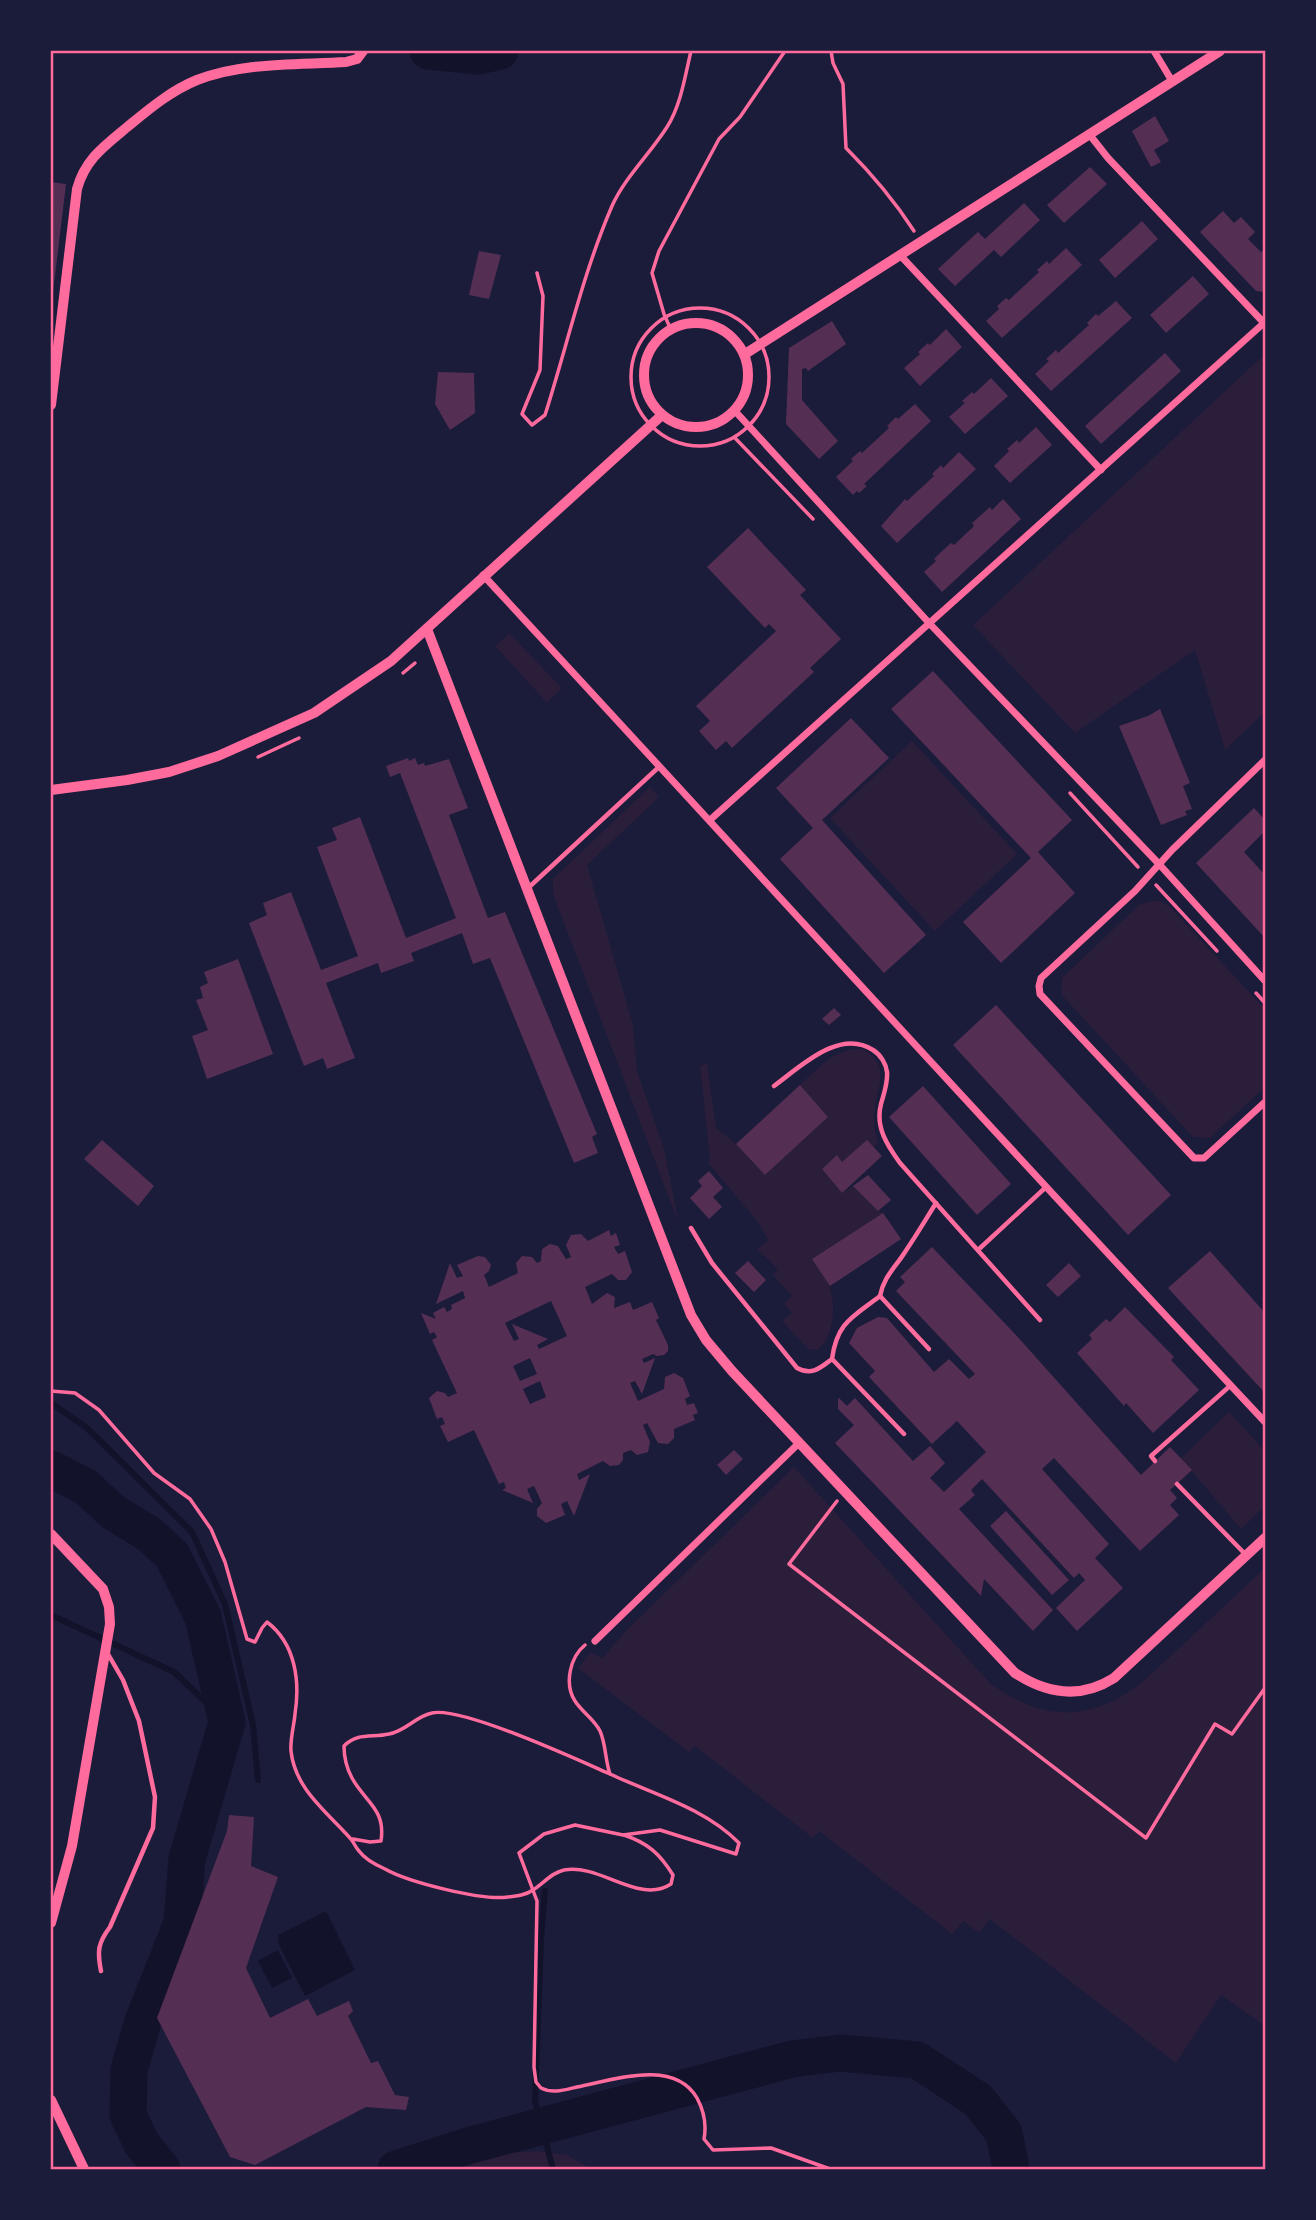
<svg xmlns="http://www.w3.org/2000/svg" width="1316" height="2220" font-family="Roboto,sans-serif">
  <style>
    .green { fill: #2a1e3b }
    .water { fill: #12122b }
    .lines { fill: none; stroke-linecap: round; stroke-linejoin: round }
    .stream { stroke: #12122b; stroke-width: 6 }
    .river { stroke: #12122b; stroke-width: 37 }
    .building { fill: #542f53; fill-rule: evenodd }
    .path { stroke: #ff6b9d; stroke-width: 3.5 }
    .service { stroke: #ff6b9d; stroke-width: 4.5 }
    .minor { stroke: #ff6b9d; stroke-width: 7 }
    .tertiary { stroke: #ff6b9d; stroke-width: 10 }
    .neatline { fill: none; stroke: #ff6b9d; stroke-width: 2.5 }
  </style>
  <rect width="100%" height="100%" fill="#1b1b3a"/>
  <g class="green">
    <polygon points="1265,354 1265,712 1225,750 1195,650 1075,733 973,625"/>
    <polygon points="509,633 562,688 547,703 495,646"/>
    <polygon points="912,741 1017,854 935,931 830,818"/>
    <polygon points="650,787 659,797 587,865 633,1025 637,1071 664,1149 679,1224 553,894 553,879"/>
    <polygon points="1152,901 1160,901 1169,906 1265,1009 1265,1087 1210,1138 1193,1137 1061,994 1062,978 1140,904"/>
    <path d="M863,1049c28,18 15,34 12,60 -2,12 0,22 3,34l-4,5 -32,14 -5,-7 -15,14 20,24 11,-7 25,25 5,2 -71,46c6,9 15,19 18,29 6,17 4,51 -13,62l-9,-1 -26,-28 10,-8 -8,-9 8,-8 -19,-21 5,-6 -21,-20 11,-9 -10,-18 -50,-59 2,-3 -10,-94 7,-3 9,65 20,16 29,31 63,-58 -28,-32c19,-18 35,-37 63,-36z"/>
    <polygon points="1229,1412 1265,1451 1265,1506 1241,1529 1181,1458"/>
    <path d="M794,1467l196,216c55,41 106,39 158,-6l117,-109v458l-44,-31 -45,68 -186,-144 -11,14 -15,-12 -12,13 -133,-103 -6,7 -118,-92 -6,6 -111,-84 13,-16 11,6 27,-30z"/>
    <polygon points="537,2151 568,2155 591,2169 442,2169 487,2154"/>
  </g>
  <g class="water">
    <polygon points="326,1911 355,1970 305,1996 279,1945 278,1935"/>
    <polygon points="278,1950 292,1978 272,1988 258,1961"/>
  </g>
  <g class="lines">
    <g class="stream">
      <polyline points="51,1403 87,1428 192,1532 225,1604 253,1725 258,1780"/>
      <polyline points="51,1615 174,1672 227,1722"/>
      <polyline points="545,1891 541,1937 535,2101 553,2169"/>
    </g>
    <g class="river">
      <polyline points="428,51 479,56 500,51"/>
      <polyline points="51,1469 86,1487 113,1512 149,1534 172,1555 203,1617 227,1722 187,1859 182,1923 143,2021 129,2070 128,2115 142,2144 162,2169"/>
      <polyline points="396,2169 471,2145 792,2059 840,2053 917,2060 978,2100 1004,2133 1011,2169"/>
    </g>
  </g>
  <g class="building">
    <polygon points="1155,116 1169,141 1154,150 1161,162 1151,167 1132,131"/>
    <polygon points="1090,167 1107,184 1064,223 1047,205"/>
    <polygon points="51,182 66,184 52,301 51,301"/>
    <polygon points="1024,203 1040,220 1001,257 994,250 955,286 938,269 978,232 985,239"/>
    <polygon points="1223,211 1234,223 1241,217 1255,232 1248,239 1261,252 1265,249 1265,292 1256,291 1200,232"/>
    <polygon points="1142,221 1158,239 1115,278 1099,260"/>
    <polygon points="1066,248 1082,265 1002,338 986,321 999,309 997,306 1006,298 1009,300 1039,272 1037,270 1047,261 1049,264"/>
    <polygon points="479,251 501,255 489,299 469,295"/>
    <polygon points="1193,276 1209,294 1166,333 1150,315"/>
    <polygon points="1116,301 1132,318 1051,391 1035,374 1049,361 1046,359 1056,350 1058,353 1089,325 1087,323 1096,314 1098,316"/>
    <polygon points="832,321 846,344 808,371 806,368 802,369 802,400 838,441 819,459 786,424 789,348"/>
    <polygon points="946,329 962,347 920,386 904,368 920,354 918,352 928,343 930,345"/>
    <polygon points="1165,353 1181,371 1101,444 1085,426"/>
    <polygon points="438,372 474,373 475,413 450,430 435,404"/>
    <polygon points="991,378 1008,396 965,434 949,417 965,403 962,401 972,392 974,394"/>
    <polygon points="915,404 931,421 864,484 867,486 859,493 857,491 853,495 836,477 853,461 851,459 860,451 862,453 889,428 887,426 896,417 898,419"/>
    <polygon points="1036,427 1052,445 1010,483 994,466 1009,451 1007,449 1017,440 1019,443"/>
    <polygon points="959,452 976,469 897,543 881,526 905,499 907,501 934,476 932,474 941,465 943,468"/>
    <polygon points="1003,499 1021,519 942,592 924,572 936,561 934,559 939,554 951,543 954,545 974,526 972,523 990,507 992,510"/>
    <polygon points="748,528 806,590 800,595 841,639 810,668 814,672 732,748 726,741 716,750 699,731 710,721 696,706 776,631 769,624 765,628 707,567"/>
    <polygon points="933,671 1072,820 1038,852 1075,893 1001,963 963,922 1031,858 891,709"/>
    <polygon points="1160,709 1190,783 1183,786 1192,809 1185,811 1187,815 1161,825 1119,726 1148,716"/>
    <polygon points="851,718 889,758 822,820 926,935 884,973 780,859 813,828 776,788"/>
    <polygon points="408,758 409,761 415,758 418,765 424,763 425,766 449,759 468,808 449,815 488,918 505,912 597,1134 592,1137 598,1153 574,1163 490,958 473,964 462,933 411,953 414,961 381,973 378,963 326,983 355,1058 327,1069 323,1058 304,1066 249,923 267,915 263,903 291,892 321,970 358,956 317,847 337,840 332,828 360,817 406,938 456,918 400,773 390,777 386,766"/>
    <polygon points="1254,808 1265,820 1265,831 1244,852 1265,875 1265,938 1196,863"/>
    <polygon points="238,959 273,1054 207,1079 192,1036 208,1030 196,1000 203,998 200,987 208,983 204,972"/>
    <polygon points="996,1005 1171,1195 1128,1235 953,1045"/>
    <polygon points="834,1008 841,1015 829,1025 822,1019"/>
    <polygon points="800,1085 828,1117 765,1175 736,1144"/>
    <polygon points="923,1086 1011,1184 977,1215 889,1117"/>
    <polygon points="102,1140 154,1186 138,1206 84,1159"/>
    <polygon points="867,1140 882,1156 842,1193 822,1169 837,1155 842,1162"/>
    <polygon points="709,1171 723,1188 713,1197 722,1207 709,1219 690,1198 702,1186 698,1181"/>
    <polygon points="868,1175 891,1200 878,1211 853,1186"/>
    <polygon points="883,1213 901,1239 830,1286 812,1259"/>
    <path d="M609,1230l2,6 5,-3 4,12 -6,2 4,7 7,-3 7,21 -6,8h-8l-6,-6 -27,13 7,17 15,-11 8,4 -1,11 16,-6 3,8 19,-8 7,16 -3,2 12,25v6l-4,4 -7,1 -4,-2 -11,5 2,4 11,-5 -13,36 -7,-13 -5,2 8,18 26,-12 1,-12 9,-4 9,5 7,18 -5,3 2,6 7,-2 4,10 -5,2 2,5 -21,9v9l-6,6 -10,-1 -11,-20 -4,2 7,17 -2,10 -11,3 -6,-5 -8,3v7l-4,5 -9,1 -7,-5 -26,13 2,6 11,-6 -16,42 -7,-15 -6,3 4,11 -19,8 -9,-7v-7l5,-6 -8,-17 -7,3 6,14 -31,-13 4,-2 -2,-6 -5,2 -25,-54 -26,12 -8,-16 5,-2 -3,-7 -5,2 -8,-21 8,-7 8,2 3,4 9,-4 -25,-53 5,-3 -3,-5 -4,2 -9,-21 15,6 -3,-6 11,-6 3,5 5,-3 -1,-4 14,-7 -2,-7 -27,13 14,-41 7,15 6,-2 -6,-11 21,-9 7,1 6,8 -2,6 -5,4 5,12 29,-14 -2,-10 6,-7 10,1 5,6 4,-2 1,-12 8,-5 8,2 8,13 5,-2 -5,-12 5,-10 10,-1 7,7zM551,1301l16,35 -28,13 -2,-4 11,-6 -36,-15 7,15 -5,2 -9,-18zM530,1358l7,16 -17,7 -7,-15zM540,1381l6,16 -16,7 -7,-15z"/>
    <polygon points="932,1247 1015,1334 1141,1475 1170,1447 1192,1470 1170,1490 1177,1498 1170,1505 1179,1515 1140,1551 1054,1458 1042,1469 1109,1544 1095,1558 1123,1588 1077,1631 1056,1608 1085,1580 1079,1573 1074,1578 982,1479 971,1490 975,1495 959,1509 1053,1610 1033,1631 984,1579 981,1596 835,1443 854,1425 838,1409 838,1399 839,1398 847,1406 855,1398 913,1461 930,1446 945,1463 930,1478 944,1492 986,1452 957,1421 932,1444 869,1377 875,1371 849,1343 857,1328 878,1317 887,1318 934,1372 949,1359 969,1379 975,1374 896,1291 905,1282 900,1277"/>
    <polygon points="1210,1251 1265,1313 1265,1393 1168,1288"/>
    <polygon points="748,1261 766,1280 754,1292 735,1273"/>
    <polygon points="1069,1263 1081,1276 1058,1297 1046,1285"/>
    <polygon points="1125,1307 1174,1357 1171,1360 1199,1390 1153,1433 1126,1403 1124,1406 1077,1353 1092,1339 1089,1335 1106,1319 1110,1322"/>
    <polygon points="734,1450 743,1459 726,1475 717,1465"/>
    <polygon points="1006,1511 1069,1580 1052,1595 990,1526"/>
    <polygon points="229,1815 254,1817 251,1866 278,1877 246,1968 270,2018 308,1999 317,2016 349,2001 353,2011 348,2016 371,2063 378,2061 395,2095 409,2097 406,2110 366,2107 255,2165 230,2157 157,2018 227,1831"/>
  </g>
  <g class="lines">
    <g class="path">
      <path d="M831,51l2,12 10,21 3,64c26,26 48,52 68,83"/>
      <path d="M537,273l6,23 -3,74 -18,44 10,11 13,-10c22,-69 38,-142 67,-209 13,-29 38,-52 55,-79 14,-22 18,-51 24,-76"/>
      <circle cx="700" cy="377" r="69"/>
      <polyline points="671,330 664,314 652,273 659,251 719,139 740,117 785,51"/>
      <polyline points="735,438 813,519"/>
      <polyline points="403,673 415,663"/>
      <polyline points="258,757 299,738"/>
      <polyline points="1070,793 1138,867"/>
      <polyline points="1156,885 1217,951"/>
      <polyline points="1256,993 1265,1003"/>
      <path d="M51,1391l24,2 24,17 55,63 36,26 21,30 14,33 22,77 8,3 7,-14 5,-6c29,22 33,60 28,92 -1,12 -5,25 -4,37 4,38 36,61 59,87 4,4 5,9 9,13 5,7 17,14 26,18 23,13 97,32 123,28 9,-1 18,-2 25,-7 11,-7 18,-17 31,-20 36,-7 75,35 107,14l2,-9c-13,-21 -25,-32 -49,-40"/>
      <polyline points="837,1501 789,1564 1146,1838 1215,1724 1232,1734 1265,1688"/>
      <path d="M585,1645c-15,12 -21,39 -10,56 7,11 19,18 25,30 6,13 5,29 10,43 43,20 95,34 129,69l-3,11 -76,-24 -37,5 -48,-10 -31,9 -25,19 18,48 -3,166 2,15 5,6c12,6 23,2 36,-1 36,-7 97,-29 120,11 7,13 10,25 7,41l9,11 58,-2 59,21"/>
      <path d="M353,1839l17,3 11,-1c5,-32 -16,-39 -29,-63 -6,-11 -8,-20 -8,-32 14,-14 28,-8 45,-12 17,-3 27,-18 43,-21 29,-7 146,47 178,61"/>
    </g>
    <g class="service">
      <polyline points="527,889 660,766"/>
      <path d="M774,1086c26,-19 65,-58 99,-36 8,5 13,14 14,22 1,11 -3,21 -6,32 -6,23 6,41 19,59l140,157"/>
      <path d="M691,1228l21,35 85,105c15,8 23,0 35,-9l72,75"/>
      <polyline points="978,1250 1045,1188"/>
      <path d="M880,1296c4,-20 15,-28 25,-44 11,-16 21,-33 31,-49"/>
      <path d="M832,1359c5,-37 21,-42 48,-63l49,53"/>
      <polyline points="1155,1461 1151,1456 1231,1385"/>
      <polyline points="1177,1484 1246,1555"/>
      <path d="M101,1971c-4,-20 -3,-28 9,-44l43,-99 2,-31 -16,-76 -16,-41 -15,-26"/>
    </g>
    <g class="minor">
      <polyline points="1154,51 1172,81"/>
      <polyline points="1089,134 1108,158 1264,323"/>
      <polyline points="900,255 1101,470"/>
      <polyline points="735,411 930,624 1159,864 1265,981"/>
      <path d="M483,575c261,282 519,567 782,847"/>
      <polyline points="1265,760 1172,850 1135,891 1041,978 1039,986 1040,994 1194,1158 1204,1158 1265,1102"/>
      <polyline points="710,820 1265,322"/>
      <polyline points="595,1641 798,1444"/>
    </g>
    <g class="tertiary">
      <circle cx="696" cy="375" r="52"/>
      <polyline points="745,354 1220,51"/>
      <path d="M51,405l26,-216c8,-29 26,-42 49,-61 22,-18 44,-37 71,-48 46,-18 100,-15 149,-18l11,-3 6,-8"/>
      <path d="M427,629l264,686 15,25 26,31 283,302c32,21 66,26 99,5l151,-140"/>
      <polyline points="51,790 127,780 169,772 218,756 314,713 391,661 662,415"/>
      <polyline points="51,1534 103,1589 109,1607 110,1624 72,1846 51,1923"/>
      <polyline points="51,2100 84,2169"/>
    </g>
  </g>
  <rect width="1316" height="2220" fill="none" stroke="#1b1b3a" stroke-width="105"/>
  <rect x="52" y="52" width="1212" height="2116" class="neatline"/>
</svg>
